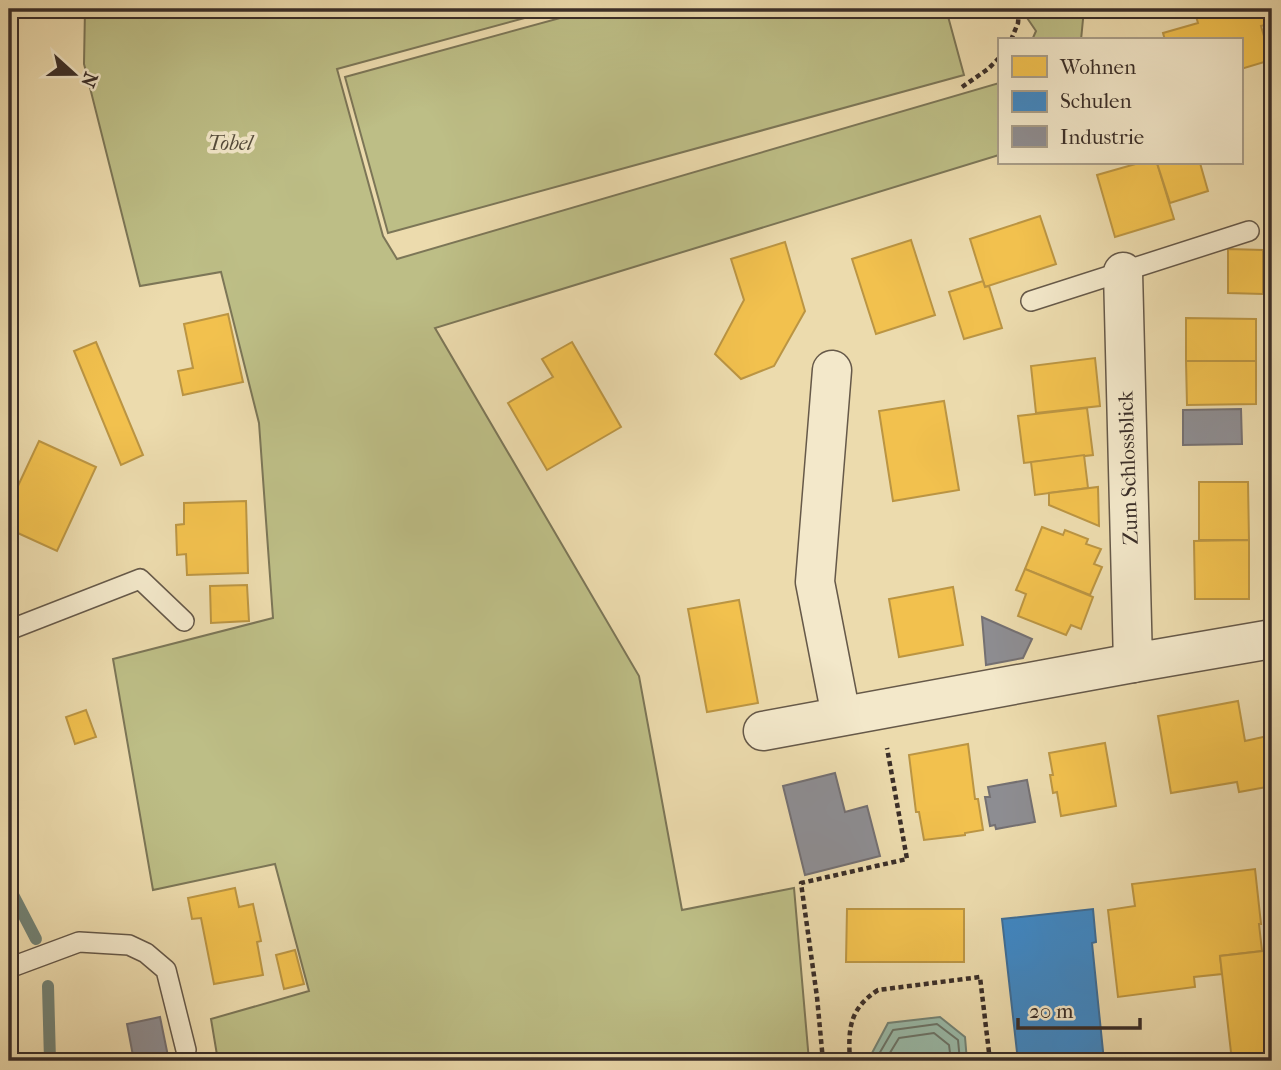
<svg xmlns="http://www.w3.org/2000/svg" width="1281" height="1070" font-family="'IM FELL French Canon',serif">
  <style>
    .green { fill: #bdbe86; stroke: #7c7657; stroke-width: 2 }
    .water { fill: #9ba; stroke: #738376; stroke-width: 2 }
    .homes { fill: #f2c14e; stroke: #bb9543; stroke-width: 2 }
    .schools { fill: #3f88c5; stroke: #3e6d96; stroke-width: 2 }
    .industry { fill: #8d8d92; stroke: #747072; stroke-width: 2 }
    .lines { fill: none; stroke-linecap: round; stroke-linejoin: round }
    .shore { stroke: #6a7469; stroke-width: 2 }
    .stream { stroke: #738376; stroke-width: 12 }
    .lane-casing { stroke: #665949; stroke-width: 22 }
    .street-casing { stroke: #665949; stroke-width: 41 }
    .path { stroke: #3a2e28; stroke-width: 4.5; stroke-dasharray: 5 3.5; stroke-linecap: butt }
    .lane { stroke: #f3e8ca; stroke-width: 19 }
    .street { stroke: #f3e8ca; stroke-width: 38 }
    .labels { text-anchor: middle; stroke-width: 7; stroke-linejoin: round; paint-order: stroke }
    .park-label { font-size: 21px; font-style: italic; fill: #544b3b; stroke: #f3e8ca }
    .street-label { font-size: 21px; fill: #3a2e28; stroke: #f3e8ca }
  </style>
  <rect width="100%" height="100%" fill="#ecdbad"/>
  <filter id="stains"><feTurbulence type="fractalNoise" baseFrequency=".00286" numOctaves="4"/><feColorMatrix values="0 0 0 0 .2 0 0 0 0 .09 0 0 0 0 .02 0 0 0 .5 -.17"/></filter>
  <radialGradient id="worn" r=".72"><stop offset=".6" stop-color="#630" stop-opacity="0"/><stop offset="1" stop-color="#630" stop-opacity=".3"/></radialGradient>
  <g class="green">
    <polygon points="85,9 371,9 391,16 419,9 558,9 337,69 383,236 397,259 999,83 999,155 435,328 639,676 682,910 794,888 809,1061 218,1061 211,1019 309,991 275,864 153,890 113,659 273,618 259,423 221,272 140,286 84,64"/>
    <polygon points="593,9 946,9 964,75 388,233 345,77"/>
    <polygon points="1021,9 1084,9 1081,40 1032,40 1036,31"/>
  </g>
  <polygon class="water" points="940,1017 965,1037 967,1061 872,1061 872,1053 888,1023"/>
  <g class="homes">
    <polygon points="1211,9 1272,9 1272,23 1261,26 1271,60 1241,69 1241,40 1165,40 1163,33 1198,23 1195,13"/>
    <polygon points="1139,163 1157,163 1174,219 1115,237 1097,175"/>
    <polygon points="1157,163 1200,163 1208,191 1170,203"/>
    <polygon points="1040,216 1056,264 985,287 970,239"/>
    <polygon points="911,240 935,315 876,334 852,259"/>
    <polygon points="785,242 805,311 774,366 741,379 715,354 744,300 731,259"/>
    <polygon points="1228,249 1263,250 1263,294 1228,293"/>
    <polygon points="983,281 985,287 989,286 1002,328 964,339 949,292"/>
    <polygon points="228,314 243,382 183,395 178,371 193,368 184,324"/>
    <polygon points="1186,318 1256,319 1256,361 1186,361"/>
    <polygon points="96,342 143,455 121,465 74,351"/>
    <polygon points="572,342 621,427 547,470 508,403 553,377 542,359"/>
    <polygon points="1095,358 1100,406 1036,413 1031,366"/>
    <polygon points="1186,361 1256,361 1256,404 1187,405"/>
    <polygon points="944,401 959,490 893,501 879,411"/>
    <polygon points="1087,408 1093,455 1024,463 1018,416"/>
    <polygon points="39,441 96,467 57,551 9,529 9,505"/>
    <polygon points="1084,455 1088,488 1035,495 1031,462"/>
    <polygon points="1199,482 1248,482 1249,540 1199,540"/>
    <polygon points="1098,487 1099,526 1049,505 1049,493"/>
    <polygon points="246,501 248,573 187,575 186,554 177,555 176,525 184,524 184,503"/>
    <polygon points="1042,527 1063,535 1065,530 1088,539 1086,544 1101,549 1094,564 1102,567 1090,595 1025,569"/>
    <polygon points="1249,540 1249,599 1195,599 1194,541"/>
    <polygon points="1025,569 1093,597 1081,629 1071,625 1066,635 1018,616 1026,594 1016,590"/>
    <polygon points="247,585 249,621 211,623 210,586"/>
    <polygon points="953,587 963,645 899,657 889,599"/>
    <polygon points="739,600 758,703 707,712 688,609"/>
    <polygon points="1272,684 1272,735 1264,685"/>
    <polygon points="1238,701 1245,741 1272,735 1272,786 1239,792 1237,782 1171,793 1158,716"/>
    <polygon points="86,710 96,737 75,744 66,717"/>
    <polygon points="1105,743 1116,806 1061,816 1057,792 1053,793 1050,775 1053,775 1049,753"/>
    <polygon points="968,744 975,799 978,799 983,830 965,833 965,835 924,840 919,812 916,812 909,755"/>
    <polygon points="1255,869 1261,924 1259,924 1262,951 1220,956 1222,974 1194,977 1195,987 1118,997 1108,910 1135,906 1132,884"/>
    <polygon points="235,888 239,907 253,904 261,941 257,942 263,975 214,984 201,918 192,919 188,898"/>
    <polygon points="847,909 964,909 964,962 846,962"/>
    <polygon points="295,950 304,984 284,989 276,955"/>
    <polygon points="1272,950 1272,1061 1232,1061 1220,956"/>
  </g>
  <polygon class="schools" points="1093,909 1096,942 1092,943 1104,1061 1018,1061 1002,919"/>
  <g class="industry">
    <polygon points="1241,409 1242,444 1183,445 1183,410"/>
    <polygon points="982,617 1032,639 1023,658 986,665"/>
    <polygon points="835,773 845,812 867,806 880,856 805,875 783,786"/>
    <polygon points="1027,780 1035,822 996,829 995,825 990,826 985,797 990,797 988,787"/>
    <polygon points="160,1017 169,1061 134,1061 127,1024"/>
  </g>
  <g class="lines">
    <g class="shore">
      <polyline points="879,1061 879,1054 893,1030 937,1024 958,1040 960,1061"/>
      <polyline points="888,1061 888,1056 899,1038 934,1033 949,1045 951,1061"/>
    </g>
    <g class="stream">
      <polyline points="9,887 36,939"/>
      <polyline points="48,986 50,1061"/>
    </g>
    <g class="lane-casing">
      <g id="lane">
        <polyline points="1031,301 1249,231"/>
        <polyline points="9,630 140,579 184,621"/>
        <polyline points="9,968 79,942 129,945 146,953 166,970 186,1050"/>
      </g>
    </g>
    <g class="street-casing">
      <g id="street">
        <polyline points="1123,272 1133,663 1272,639"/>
        <polyline points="832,370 815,582 841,716"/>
        <polyline points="763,731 1133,663"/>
      </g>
    </g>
    <g class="path">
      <polyline points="1011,40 1018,23 1019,9"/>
      <polyline points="962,87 988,69 999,58"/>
      <polyline points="823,1061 817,997 801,883 907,859 887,748"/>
      <path d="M850,1061c-2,-32 -1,-52 28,-71l102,-13 10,84"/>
    </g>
    <use href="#lane" class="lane"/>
    <use href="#street" class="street"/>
  </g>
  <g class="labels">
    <g class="park-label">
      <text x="230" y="150">Tobel</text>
    </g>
    <g class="street-label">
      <text transform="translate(1128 468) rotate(-92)" y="7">Zum Schlossblick</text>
    </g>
  </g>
  <rect width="1281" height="1070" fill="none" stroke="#ecdbad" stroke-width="35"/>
  <rect x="10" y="10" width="1260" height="1049" fill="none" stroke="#3a2e28" stroke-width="3.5"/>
  <rect x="18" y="18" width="1246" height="1035" fill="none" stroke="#3a2e28" stroke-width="2"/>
  <rect x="998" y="38" width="245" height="126" fill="#f3e8ca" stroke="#a99e89" stroke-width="2"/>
  <rect x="1012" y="56" width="35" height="21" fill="#f2c14e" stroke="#a99e89" stroke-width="2"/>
  <text x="1060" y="74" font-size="21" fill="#3a2e28">Wohnen</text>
  <rect x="1012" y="91" width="35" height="21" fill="#3f88c5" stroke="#a99e89" stroke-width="2"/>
  <text x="1060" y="108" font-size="21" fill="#3a2e28">Schulen</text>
  <rect x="1012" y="126" width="35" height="21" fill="#8d8d92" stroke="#a99e89" stroke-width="2"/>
  <text x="1060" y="144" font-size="21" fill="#3a2e28">Industrie</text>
  <g transform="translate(74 74) rotate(111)" stroke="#f3e8ca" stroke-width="5" paint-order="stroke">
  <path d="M0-5L12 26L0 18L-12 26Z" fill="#3a2e28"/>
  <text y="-10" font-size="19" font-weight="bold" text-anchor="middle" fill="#3a2e28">N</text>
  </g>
  <path d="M1018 1018v10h122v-10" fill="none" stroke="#3a2e28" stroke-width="3.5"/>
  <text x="1029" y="1018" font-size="21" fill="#3a2e28" stroke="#f3e8ca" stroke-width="5" paint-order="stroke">20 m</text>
  <rect width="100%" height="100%" filter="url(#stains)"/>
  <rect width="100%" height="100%" fill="url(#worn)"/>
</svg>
